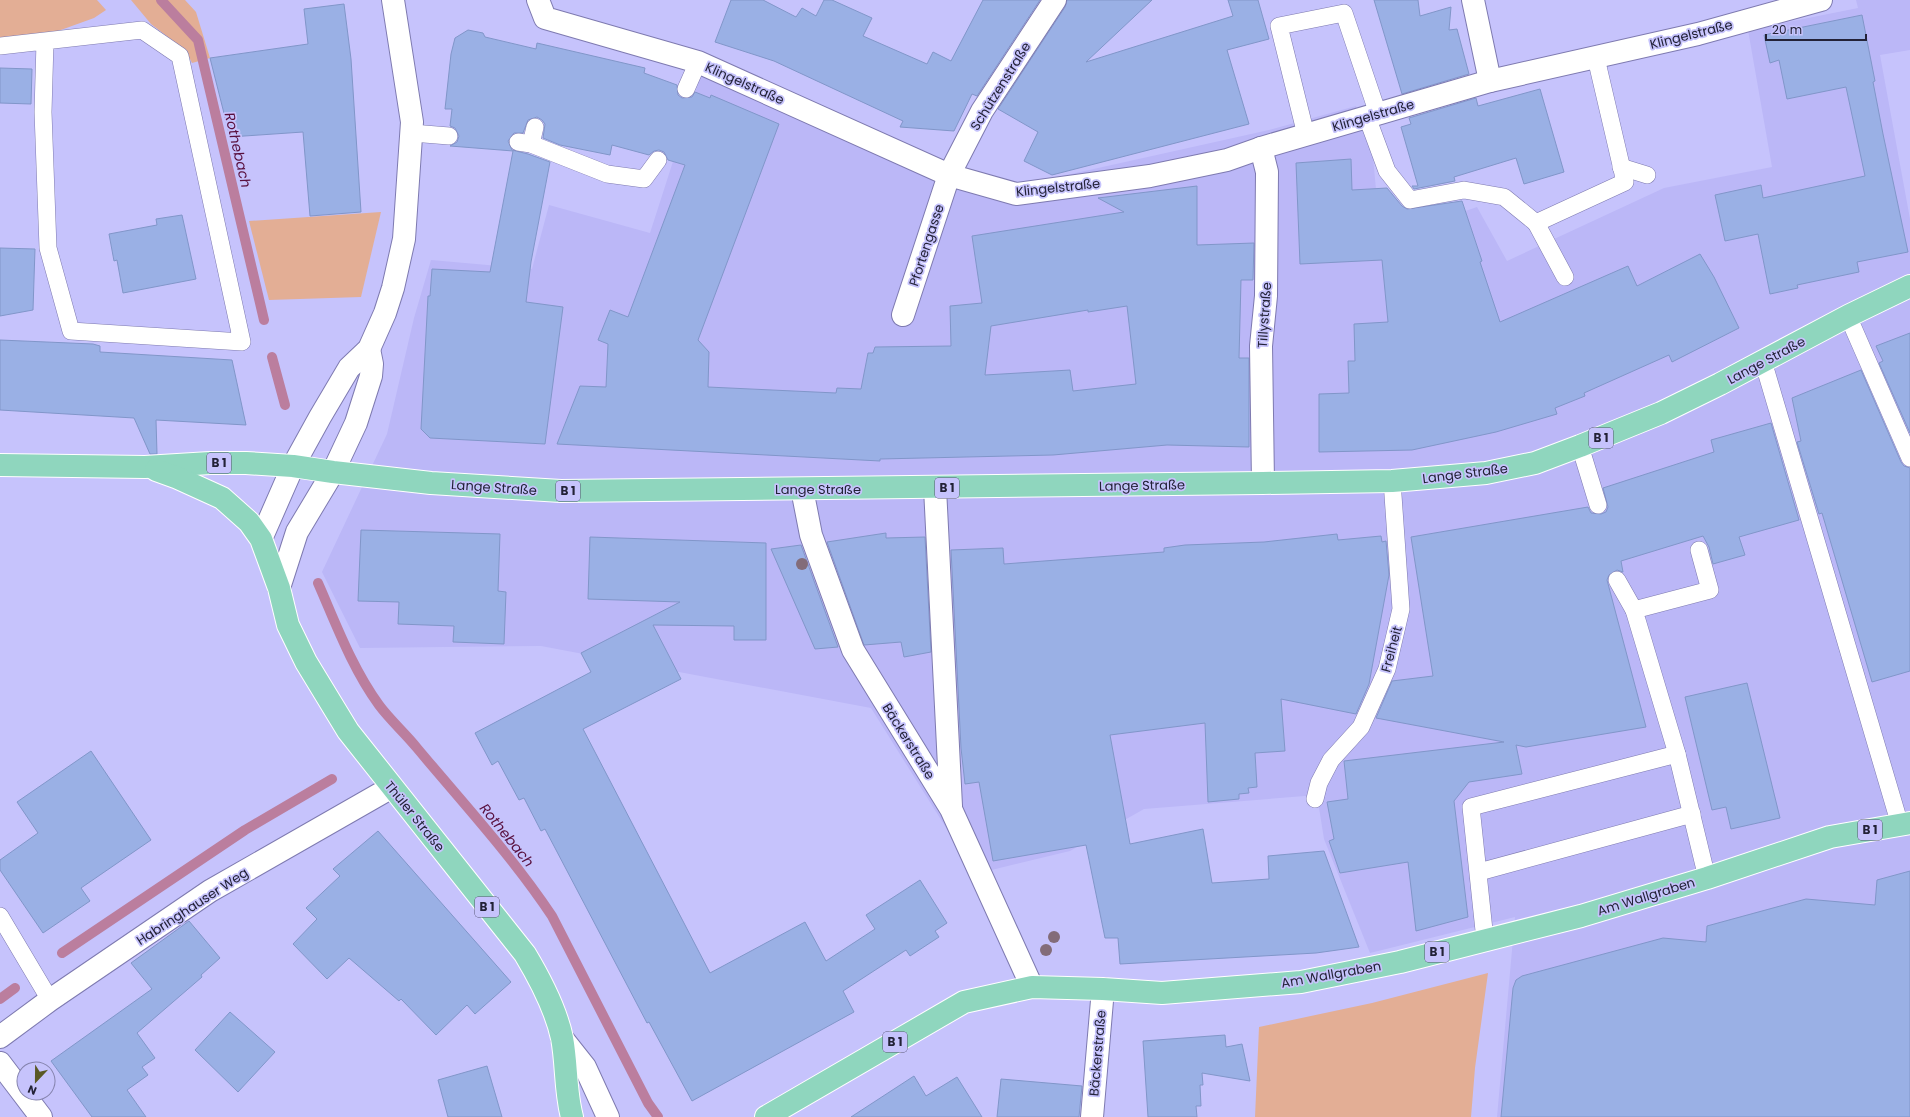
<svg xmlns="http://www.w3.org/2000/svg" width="1910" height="1117" font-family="Poppins,sans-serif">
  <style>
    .built { fill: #bbb7f7 }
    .green { fill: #e3ae95 }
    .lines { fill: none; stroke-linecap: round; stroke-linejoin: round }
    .stream { stroke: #bb7e9e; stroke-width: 10 }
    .building { fill: #9ab0e5; stroke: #8196c9; fill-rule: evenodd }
    .lane-casing { stroke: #7e7ab0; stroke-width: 18 }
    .street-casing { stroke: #7e7ab0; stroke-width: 24 }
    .secondary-casing { stroke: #7e7ab0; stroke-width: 24 }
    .primary-casing { stroke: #fff; stroke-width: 24 }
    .lane { stroke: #fff; stroke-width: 17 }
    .street { stroke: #fff; stroke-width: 22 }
    .secondary { stroke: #fff; stroke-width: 22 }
    .primary { stroke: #8fd6be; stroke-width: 22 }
    .tree { fill: #836c79 }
    .labels { text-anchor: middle; stroke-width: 3.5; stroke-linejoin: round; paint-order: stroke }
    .shield { fill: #c6c3fc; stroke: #545272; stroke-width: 1 }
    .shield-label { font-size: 12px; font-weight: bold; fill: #232237 }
    .street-label { font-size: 13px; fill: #232237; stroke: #c6c3fc }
    .water-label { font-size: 14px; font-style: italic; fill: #580f3d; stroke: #c6c3fc }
  </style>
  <rect width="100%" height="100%" fill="#c6c3fc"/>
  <polygon class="built" points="1856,0 1910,0 1910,50 1880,55 1910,219 1910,1117 1497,1117 1515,917 1370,953 1324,839 1317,795 1144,809 1070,851 975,874 871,708 541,646 360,648 322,572 387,434 414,318 431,260 532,269 549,205 650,233 706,59 1008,188 1269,130 1356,106 1373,157 1378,211 1422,226 1477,207 1507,261 1664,188 1772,167 1748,30 1858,8"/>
  <g class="green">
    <polygon points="0,0 97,0 106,10 94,18 0,52"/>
    <polygon points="131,0 185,0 196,12 210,58 192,63 186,51 151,24"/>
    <polygon points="381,212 361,297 269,300 249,221"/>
    <polygon points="1488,973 1475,1068 1471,1117 1255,1117 1259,1027 1372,1003"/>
  </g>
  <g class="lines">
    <g class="stream">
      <polyline points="161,0 198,40 264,320"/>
      <polyline points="272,357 285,405"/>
      <path d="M318,583c18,41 34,85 61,122 11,15 26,28 38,43 46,55 95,108 135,168l96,187 10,14"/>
      <polyline points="62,953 245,830 332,779"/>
      <polyline points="0,999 15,988"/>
    </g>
  </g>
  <g class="building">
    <polygon points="731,0 763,0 796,17 802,8 816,16 824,0 832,0 872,18 863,36 927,64 933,52 951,61 983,0 1040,0 977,96 972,94 954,131 900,127 903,121 774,61 715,42"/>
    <polygon points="1067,0 1152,0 1086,62 1233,16 1228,0 1258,0 1269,39 1227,50 1249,124 1052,175 1024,161 1038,132 998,109 1065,7"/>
    <polygon points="1374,0 1418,0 1420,16 1451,7 1449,30 1457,29 1469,74 1402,94"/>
    <polygon points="344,4 351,59 361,212 310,216 303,132 230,137 210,58 308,44 304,9"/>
    <polygon points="1862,15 1875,81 1873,82 1883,134 1908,252 1857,262 1859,272 1797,285 1798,288 1770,294 1758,234 1725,241 1715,195 1761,185 1763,198 1865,176 1846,87 1787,99 1779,60 1770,63 1764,35"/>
    <path d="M468,30l15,3 2,4 51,12 1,-6 108,25 -1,5 33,12 1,10 4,3 10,-1 3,-5 15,6 1,-3 68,29 -81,216 11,12 -1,35 128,6 1,-5 24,1 7,-36h5l2,-6 76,-1 -1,-40 32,-3 -10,-67 152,-24 -26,-14 99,-12v59l57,-2 -1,37h-12l-2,78h10v89l-82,-2 -114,10 -173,4v2l-323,-17 23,-58 26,1 2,-43 -10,-4 12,-30 18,7 57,-152 -17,-5 -4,-8 -5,-2 -5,1 -5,4 -37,-10 -2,10 -50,-10 -17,-7 2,-14 -3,-4 -5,-3 -9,3 -5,13h-9l-6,8 4,9 16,4 22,8 -19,100 -5,40 37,5 -18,137 -115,-6 -9,-9 7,-133h2l2,-27 58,3 23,-121 -63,-5 7,-4 2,-6 -4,-8 -5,-2 2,-17h-7l6,-55 4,-16zM1127,306l9,78 -63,7 -3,-21 -85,5 6,-49 97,-16v2z"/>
    <polygon points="0,68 32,69 31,104 0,103"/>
    <polygon points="1540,89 1564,172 1524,184 1516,158 1454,177 1455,181 1414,189 1412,186 1418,186 1401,127 1411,124 1409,118 1476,98 1478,106"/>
    <polygon points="1351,159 1352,190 1387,188 1402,206 1407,209 1462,201 1482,261 1480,262 1500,322 1628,266 1637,286 1700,254 1714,277 1739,328 1672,362 1669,355 1584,393 1585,396 1555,408 1557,414 1496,432 1412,450 1319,452 1319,394 1349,393 1348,361 1355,361 1354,324 1388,322 1382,260 1300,264 1296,163"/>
    <polygon points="182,215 196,279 123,293 117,260 114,261 109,234 157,225 156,219"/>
    <polygon points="0,248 35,249 33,310 0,316"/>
    <polygon points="1910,333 1910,433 1879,363 1883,361 1876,346"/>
    <polygon points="0,340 93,344 100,346 100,352 232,360 246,425 156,420 157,454 150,454 134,418 0,410"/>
    <polygon points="1861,370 1901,462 1904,466 1910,468 1910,671 1872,682 1822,513 1819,514 1797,442 1801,441 1792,398"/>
    <polygon points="1771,423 1799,520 1739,537 1745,555 1713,564 1709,547 1703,536 1621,561 1623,572 1617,570 1609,575 1607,580 1646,727 1526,747 1516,745 1522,774 1469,782 1454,801 1468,917 1416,931 1408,862 1340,873 1329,841 1334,839 1327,802 1348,799 1344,761 1504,742 1376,718 1392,681 1433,676 1411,537 1588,507 1591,513 1601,514 1606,512 1608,507 1603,488 1714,452 1711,440"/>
    <polygon points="361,530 500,534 498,591 506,592 504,644 453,642 454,626 398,624 399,602 358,601"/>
    <polygon points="886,533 886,538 925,537 931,652 904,657 901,642 864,645 827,542"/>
    <polygon points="1337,534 1338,540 1381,536 1382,542 1386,541 1389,575 1369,684 1356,714 1281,699 1285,751 1255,753 1257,787 1248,788 1249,793 1239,794 1239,799 1208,802 1205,723 1110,735 1130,844 1203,829 1212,883 1269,879 1268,856 1324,851 1359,947 1316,953 1120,964 1118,938 1105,938 1086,845 993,861 979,782 965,784 961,748 951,550 1003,548 1004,564 1164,552 1164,548 1185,545 1264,542"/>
    <polygon points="590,537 766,543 766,640 734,640 734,626 653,625 681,679 583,729 710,973 805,922 826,961 875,929 866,915 920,880 947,923 935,931 939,937 910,956 906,950 843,991 854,1012 692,1101 649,1022 647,1023 545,829 541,831 524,798 519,800 498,761 492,765 475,733 591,672 581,653 680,602 588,599"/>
    <polygon points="801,545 838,647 815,649 771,549"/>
    <polygon points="1747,683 1780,818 1731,829 1726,807 1712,810 1685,697"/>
    <polygon points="91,751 151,840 81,888 90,901 43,933 0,870 0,860 38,833 17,802"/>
    <polygon points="378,831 511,982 475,1014 467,1005 436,1035 401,999 399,1001 349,958 327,979 293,944 317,919 306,908 340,876 333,869"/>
    <polygon points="1910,871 1910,1117 1501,1117 1513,988 1516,980 1522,976 1663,938 1706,942 1707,926 1806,899 1875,905 1877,880"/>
    <polygon points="189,921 220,958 201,975 202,977 137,1033 155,1058 142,1067 148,1075 127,1090 146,1117 92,1117 51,1061 152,989 131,963"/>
    <polygon points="230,1012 275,1052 238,1092 195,1050"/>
    <polygon points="1225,1035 1226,1047 1242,1044 1250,1081 1202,1073 1203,1085 1200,1085 1201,1106 1196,1106 1197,1117 1148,1117 1143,1041"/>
    <polygon points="487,1066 502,1117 448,1117 438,1080"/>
    <polygon points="914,1076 926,1096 957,1077 982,1117 851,1117"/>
    <polygon points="1001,1079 1082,1086 1079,1117 997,1117"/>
  </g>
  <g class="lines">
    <g class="lane-casing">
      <g id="lane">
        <polyline points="0,46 142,30 180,56 242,342 71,331 48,248 43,112 45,42"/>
        <polyline points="686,89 698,62"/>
        <polyline points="1367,117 1387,171 1410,200 1464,190 1504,197 1536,223 1625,182 1596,58"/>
        <polyline points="412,133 449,136"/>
        <polyline points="1306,135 1279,26 1344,13 1378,114"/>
        <polyline points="518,142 531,144 607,174 644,179 658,160"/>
        <polyline points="531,144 535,127"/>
        <polyline points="1621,167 1647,175"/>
        <polyline points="1536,223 1565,277"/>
        <polyline points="1848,316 1910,458"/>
        <polyline points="1763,361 1900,825"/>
        <polyline points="1580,446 1598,505"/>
        <polyline points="1617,580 1634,610"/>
        <polyline points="1677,754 1634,610 1710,590 1699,550"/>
        <polyline points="1315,799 1319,783 1331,760 1361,727 1387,669 1401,609 1392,481"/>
        <polyline points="1479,872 1692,814"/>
        <polyline points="0,916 50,1000"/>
        <polyline points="1485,940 1471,807 1677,754 1707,878"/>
      </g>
    </g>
    <g class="street-casing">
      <g id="street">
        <polyline points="538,0 545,18 698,62 949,175 1016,194 1150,176 1227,160 1261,148 1490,81 1698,34 1821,0"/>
        <polyline points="1473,0 1490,81"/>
        <polyline points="1261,148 1267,172 1266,296 1261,346 1263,483"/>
        <polyline points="903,315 949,175 982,111 1055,0"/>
        <polyline points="935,488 951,806"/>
        <polyline points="802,489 811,535 853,650 951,809 1032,987"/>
        <polyline points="0,1037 50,1000 210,891 392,787"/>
        <polyline points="0,1063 41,1117"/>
        <polyline points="1092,1117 1103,989"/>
      </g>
    </g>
    <g class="secondary-casing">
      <g id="secondary">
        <polyline points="261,539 293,466 320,417 349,368 369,349 385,313 393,288 404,239 412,122 393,0"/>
        <polyline points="279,588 297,532 333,472 356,423 371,376 372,364 369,349"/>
        <polyline points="562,1038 585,1067 608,1117"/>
      </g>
    </g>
    <g class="primary-casing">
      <g id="primary">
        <polyline points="0,465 145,467 210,463 246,463 293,466 333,472 431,483 561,491 1263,483 1392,481 1486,473 1535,463 1580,446 1661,413 1720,384 1848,316 1910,286"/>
        <path d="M156,470l22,8 44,20 27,24 12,17 18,49 9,37 18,37 42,69 177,223c15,25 31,56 37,84 5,26 3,53 10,79"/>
        <polyline points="766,1117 964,1002 1032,987 1103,989 1162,993 1301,982 1400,962 1581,916 1707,878 1830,837 1910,823"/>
      </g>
    </g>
    <use href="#lane" class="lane"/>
    <use href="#street" class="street"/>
    <use href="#secondary" class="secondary"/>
    <use href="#primary" class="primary"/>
  </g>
  <g class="tree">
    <circle cx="802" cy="564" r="6"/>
    <circle cx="1054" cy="937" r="6"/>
    <circle cx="1046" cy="950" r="6"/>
  </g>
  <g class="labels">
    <g class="shield">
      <rect x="1589" y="428" width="24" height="20" rx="3"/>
      <rect x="207" y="453" width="24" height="20" rx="3"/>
      <rect x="935" y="478" width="24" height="20" rx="3"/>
      <rect x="556" y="481" width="24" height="20" rx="3"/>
      <rect x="1858" y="820" width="24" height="20" rx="3"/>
      <rect x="475" y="897" width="24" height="20" rx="3"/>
      <rect x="1425" y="942" width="24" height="20" rx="3"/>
      <rect x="883" y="1032" width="24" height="20" rx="3"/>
    </g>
    <g class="shield-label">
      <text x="1601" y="442">B 1</text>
      <text x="219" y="467">B 1</text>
      <text x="947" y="492">B 1</text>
      <text x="568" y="495">B 1</text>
      <text x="1870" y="834">B 1</text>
      <text x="487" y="911">B 1</text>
      <text x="1437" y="956">B 1</text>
      <text x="895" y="1046">B 1</text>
    </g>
    <g class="street-label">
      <text transform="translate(1691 34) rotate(-14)" y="5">Klingelstraße</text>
      <text transform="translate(745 83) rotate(24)" y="5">Klingelstraße</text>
      <text transform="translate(1000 86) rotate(-58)" y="5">Schützenstraße</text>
      <text transform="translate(1373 115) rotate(-16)" y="5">Klingelstraße</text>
      <text transform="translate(1058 187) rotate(-6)" y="5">Klingelstraße</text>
      <text transform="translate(926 245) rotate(-72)" y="5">Pfortengasse</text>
      <text transform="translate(1264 315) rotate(-86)" y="5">Tillystraße</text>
      <text transform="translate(1766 360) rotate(-28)" y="5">Lange Straße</text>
      <text transform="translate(1465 473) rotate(-7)" y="5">Lange Straße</text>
      <text transform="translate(1142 485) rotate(-1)" y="5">Lange Straße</text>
      <text transform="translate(494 487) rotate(4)" y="5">Lange Straße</text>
      <text x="818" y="494">Lange Straße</text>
      <text transform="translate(1391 649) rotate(-75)" y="5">Freiheit</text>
      <text transform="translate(909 741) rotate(58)" y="5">Bäckerstraße</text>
      <text transform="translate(415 816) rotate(51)" y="5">Thüler Straße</text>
      <text transform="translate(1646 896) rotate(-17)" y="5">Am Wallgraben</text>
      <text transform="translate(192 906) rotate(-33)" y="5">Habringhauser Weg</text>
      <text transform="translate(1331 974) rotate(-10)" y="5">Am Wallgraben</text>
      <text transform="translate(1097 1053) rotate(-85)" y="5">Bäckerstraße</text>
    </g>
    <g class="water-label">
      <text transform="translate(238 150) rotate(77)" y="5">Rothebach</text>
      <text transform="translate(507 835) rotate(51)" y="5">Rothebach</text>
    </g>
  </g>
  <g transform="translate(36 1081) rotate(202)"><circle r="19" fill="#c6c3fc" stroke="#8583ad"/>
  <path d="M0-3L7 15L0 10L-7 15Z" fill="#5a5825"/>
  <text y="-6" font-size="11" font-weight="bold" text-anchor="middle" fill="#232237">N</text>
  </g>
  <path d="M1766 34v6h100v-6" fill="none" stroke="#232237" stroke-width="2"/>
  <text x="1772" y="34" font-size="12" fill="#232237" stroke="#c6c3fc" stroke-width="3" paint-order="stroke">20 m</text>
</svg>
